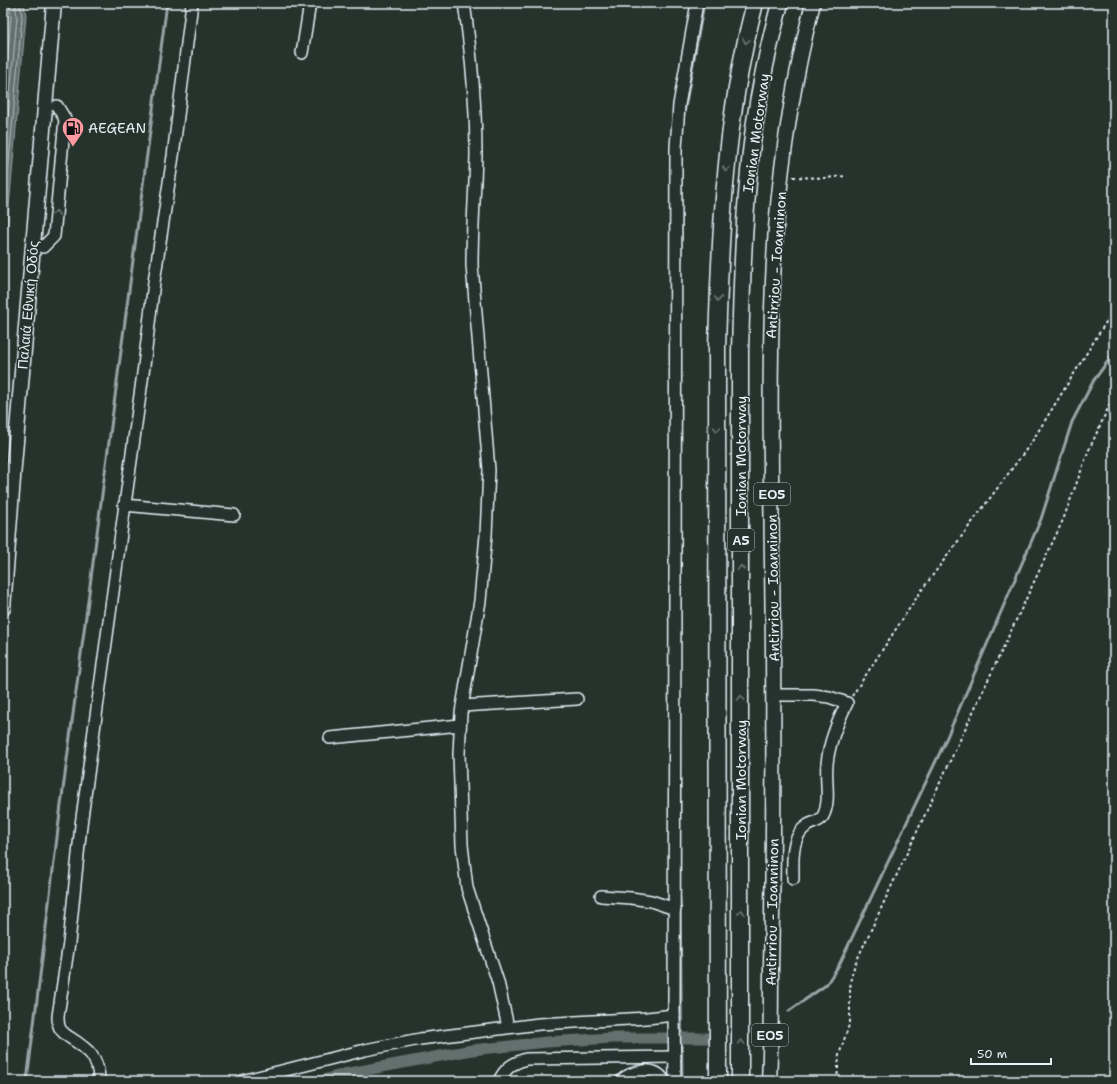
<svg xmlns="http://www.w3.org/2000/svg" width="1117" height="1084" font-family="'Shantell Sans',sans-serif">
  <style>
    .water { fill: url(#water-ripples); stroke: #98a3a5 }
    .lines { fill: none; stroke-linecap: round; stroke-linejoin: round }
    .shore { stroke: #b3bdc0; stroke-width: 1 }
    .stream { stroke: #98a3a5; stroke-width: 3 }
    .canal { stroke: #636f6d; stroke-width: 11 }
    .minor-casing { stroke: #e8f1f8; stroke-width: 14 }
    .major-casing { stroke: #e8f1f8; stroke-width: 17 }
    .highway-casing { stroke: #e8f1f8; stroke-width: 19 }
    .path { stroke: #e8f1f8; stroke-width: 2; stroke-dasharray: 3 3; stroke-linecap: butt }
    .minor { stroke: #26332d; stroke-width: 11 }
    .major { stroke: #26332d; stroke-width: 14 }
    .highway { stroke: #26332d; stroke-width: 16 }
    .oneway { stroke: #6a7674 }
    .labels { text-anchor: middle; stroke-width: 3; stroke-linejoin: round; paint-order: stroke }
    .shield { fill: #26332d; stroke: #aeb8bb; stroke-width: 1 }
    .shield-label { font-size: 13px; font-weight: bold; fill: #e8f1f8 }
    .poi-label { font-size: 14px; fill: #e8f1f8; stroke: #26332d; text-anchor: start }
    .street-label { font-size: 14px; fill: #e8f1f8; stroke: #26332d }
  </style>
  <defs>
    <pattern id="water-ripples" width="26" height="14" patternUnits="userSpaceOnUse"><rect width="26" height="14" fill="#636f6d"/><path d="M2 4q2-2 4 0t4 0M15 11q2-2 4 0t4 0" fill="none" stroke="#535a5a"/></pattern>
  </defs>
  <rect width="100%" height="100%" fill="#26332d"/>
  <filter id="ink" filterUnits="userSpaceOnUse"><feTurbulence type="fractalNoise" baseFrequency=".025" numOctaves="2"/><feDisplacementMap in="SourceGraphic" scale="8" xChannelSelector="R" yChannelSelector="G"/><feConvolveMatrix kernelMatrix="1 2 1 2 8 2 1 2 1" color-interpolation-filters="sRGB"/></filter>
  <g filter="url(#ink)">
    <polygon class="water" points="3,3 24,3 26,16 3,274"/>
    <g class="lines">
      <g class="shore">
        <polyline points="3,106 11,17 9,3"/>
        <polyline points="3,173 17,17 15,3"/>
        <polyline points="3,229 22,17 20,3"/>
      </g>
      <g class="stream">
        <polyline points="683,119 704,3"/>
        <polyline points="681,259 681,219"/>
        <polyline points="680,899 682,1081"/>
        <polyline points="789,1011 826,985 839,965 944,744 1041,519 1072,422 1094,380 1114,353"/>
        <polyline points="27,1081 61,805 167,3"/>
        <polyline points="67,1081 74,1080 77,1081"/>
      </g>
      <g class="canal">
        <polyline points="678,1038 708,1038"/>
        <polyline points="320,1081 344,1074 472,1050 547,1042 612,1038 669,1038"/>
      </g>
      <g class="minor-casing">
        <g id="minor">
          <path d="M464,3c7,48 12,103 12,152 -1,37 -4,73 -4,110l17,205 -3,65 -6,66 -19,112 -2,41 3,91 5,43 31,94 10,45"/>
          <polyline points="302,53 310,3"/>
          <polyline points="43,247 54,236 65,119 57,106"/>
          <polyline points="124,505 234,515"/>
          <path d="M774,695h39l16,2 18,6c-10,20 -18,39 -20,61 -2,16 4,37 -4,52 -3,6 -10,6 -15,9 -18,11 -15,36 -15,54"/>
          <polyline points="462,706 577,699"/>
          <polyline points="330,738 460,725"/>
          <polyline points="601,896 631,898 651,901 675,909"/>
          <path d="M99,1081c0,-24 -11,-32 -30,-44 -4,-3 -9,-6 -10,-11 -1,-3 -1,-7 -1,-10l11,-73 12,-118 63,-459 10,-84 19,-126 19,-153"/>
          <polyline points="242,1081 365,1050 420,1039 539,1024 647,1018 674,1015"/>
          <path d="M499,1081c6,-13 14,-18 27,-22l149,-2"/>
          <path d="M621,1081c10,-11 36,-16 43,0"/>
          <polyline points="675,1081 674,1015 676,148 679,105 697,3"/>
        </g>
      </g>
      <g class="major-casing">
        <g id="major">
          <polyline points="3,608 14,465 54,3"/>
          <path d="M769,1081c2,-38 2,-76 2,-114 3,-134 3,-268 1,-402 -1,-112 -4,-225 4,-337 6,-76 18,-151 37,-225"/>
        </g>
      </g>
      <g class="highway-casing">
        <g id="highway">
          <path d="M718,1081l-1,-732c3,-116 8,-233 38,-346"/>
          <path d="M740,1081v-730c2,-74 4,-150 14,-223 6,-42 15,-84 26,-125"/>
        </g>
      </g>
      <g class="path">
        <polyline points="793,177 825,178 847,176"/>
        <polyline points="852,696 921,591 1031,443 1114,309"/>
        <polyline points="837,1081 839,1055 850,1022 850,991 851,978 855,964 1063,520 1088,452 1114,395"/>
      </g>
      <use href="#minor" class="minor"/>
      <use href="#major" class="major"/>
      <use href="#highway" class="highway"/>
    </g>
    <defs><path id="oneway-chevron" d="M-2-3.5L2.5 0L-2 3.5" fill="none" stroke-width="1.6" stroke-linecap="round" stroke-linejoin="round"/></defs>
    <g class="oneway">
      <use href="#oneway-chevron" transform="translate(746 41) rotate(102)"/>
      <use href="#oneway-chevron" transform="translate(726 169) rotate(96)"/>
      <use href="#oneway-chevron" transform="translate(56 213) rotate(-85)"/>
      <use href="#oneway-chevron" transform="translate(718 299) rotate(92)"/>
      <use href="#oneway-chevron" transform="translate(717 429) rotate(90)"/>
      <use href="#oneway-chevron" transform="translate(741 568) rotate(-90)"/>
      <use href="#oneway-chevron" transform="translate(741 698) rotate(-90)"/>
      <use href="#oneway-chevron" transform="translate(741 912) rotate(-90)"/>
      <use href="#oneway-chevron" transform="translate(741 1042) rotate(-90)"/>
    </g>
  </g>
  <defs>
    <g id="fuel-pin" transform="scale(1.15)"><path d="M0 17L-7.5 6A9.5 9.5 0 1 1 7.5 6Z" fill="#ff9aa2" stroke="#26332d"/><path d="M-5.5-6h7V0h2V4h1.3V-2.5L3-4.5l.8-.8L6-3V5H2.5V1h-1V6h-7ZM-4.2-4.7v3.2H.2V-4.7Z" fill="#111"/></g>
  </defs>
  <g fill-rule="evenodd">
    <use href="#fuel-pin" x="73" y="128"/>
  </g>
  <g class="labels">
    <g class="shield">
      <rect x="754" y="483" width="36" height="22" rx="3"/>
      <rect x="728" y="529" width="26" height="22" rx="3"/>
      <rect x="752" y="1024" width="36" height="22" rx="3"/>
    </g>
    <g class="shield-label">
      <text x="772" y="499">ΕΟ5</text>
      <text x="741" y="545">Α5</text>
      <text x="770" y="1040">ΕΟ5</text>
    </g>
    <g class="poi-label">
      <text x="88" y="133">AEGEAN</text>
    </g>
    <g class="street-label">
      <text transform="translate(756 133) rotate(-82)" y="5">Ionian Motorway</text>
      <text transform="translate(776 265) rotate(-86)" y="5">Antirriou - Ioanninon</text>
      <text transform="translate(28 305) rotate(-85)" y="5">Παλαιά Εθνική Οδός</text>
      <text transform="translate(741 456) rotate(-90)" y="5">Ionian Motorway</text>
      <text transform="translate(773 588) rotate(-91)" y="5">Antirriou - Ioanninon</text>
      <text transform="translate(741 780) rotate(-90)" y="5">Ionian Motorway</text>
      <text transform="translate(772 912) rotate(-89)" y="5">Antirriou - Ioanninon</text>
    </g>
  </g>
  <rect width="1117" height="1084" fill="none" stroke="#26332d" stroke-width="16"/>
  <rect x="8" y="8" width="1101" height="1068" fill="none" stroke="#e8f1f8" stroke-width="1.5" filter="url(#ink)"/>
  <path d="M971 1058v6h80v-6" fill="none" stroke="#e8f1f8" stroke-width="2"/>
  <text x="977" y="1058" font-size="12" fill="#e8f1f8" stroke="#26332d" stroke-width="3" paint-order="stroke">50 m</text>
</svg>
